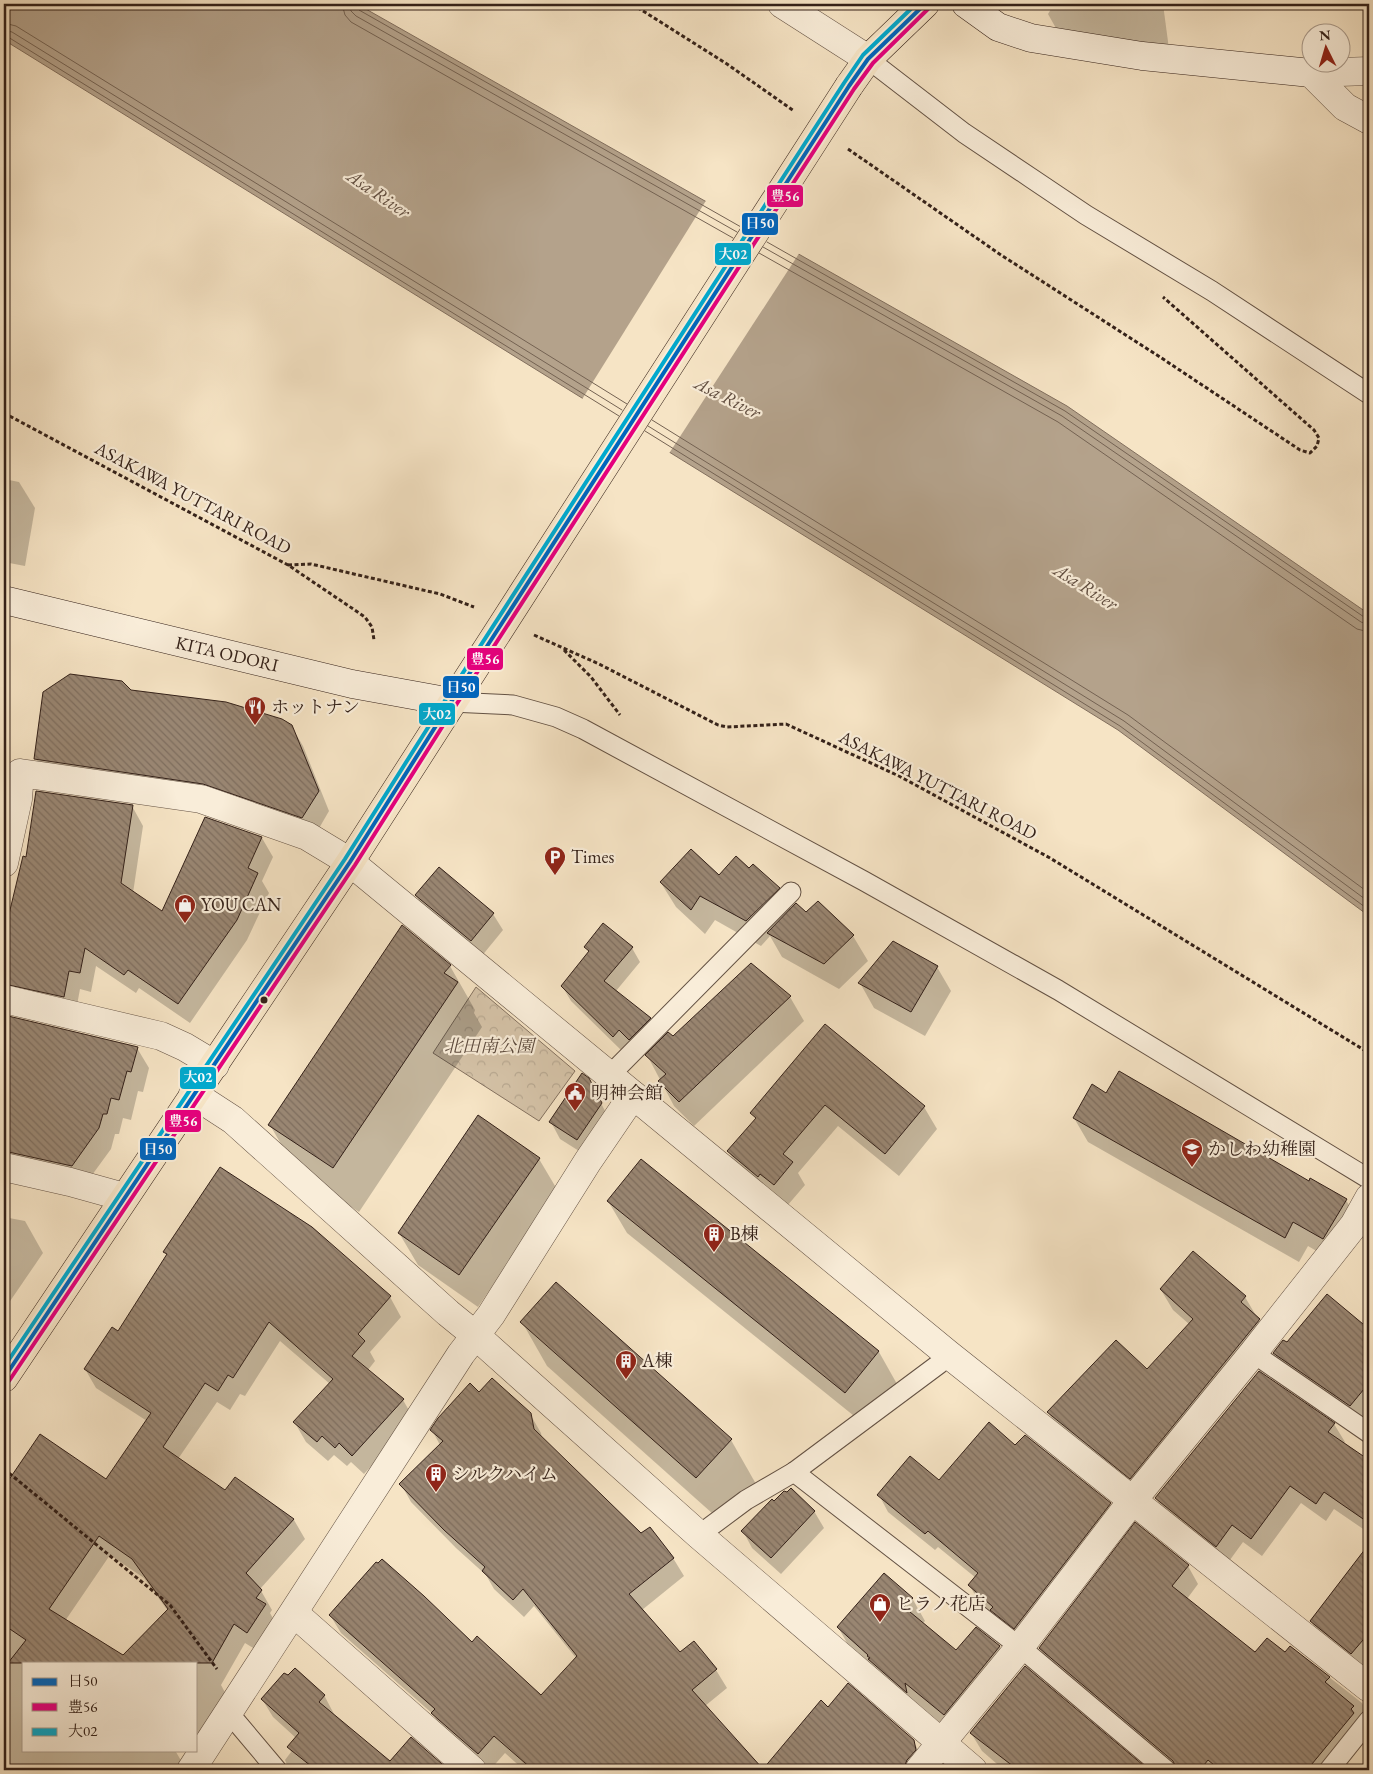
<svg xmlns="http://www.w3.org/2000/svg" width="1373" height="1774" font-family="'EB Garamond','Noto Serif JP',serif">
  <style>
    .forest { fill: url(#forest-crowns); stroke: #847260 }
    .water { fill: #b4a28b; stroke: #816e5d }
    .pier { fill: #f6e4c5 }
    .shadow { fill: #0003; fill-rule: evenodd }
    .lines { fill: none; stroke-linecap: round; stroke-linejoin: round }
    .shore { stroke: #746252; stroke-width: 1 }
    .building { fill: url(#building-back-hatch); stroke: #342119; fill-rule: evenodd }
    .lane-casing { stroke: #645244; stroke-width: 21 }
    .street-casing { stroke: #645244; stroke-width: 29 }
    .secondary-casing { stroke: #342119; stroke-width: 29 }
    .highway-casing { stroke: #342119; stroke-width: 29 }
    .path { stroke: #342119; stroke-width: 3; stroke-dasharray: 4 2.5; stroke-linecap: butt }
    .lane { stroke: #f9edd9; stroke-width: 19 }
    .street { stroke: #f9edd9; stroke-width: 28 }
    .secondary { stroke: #f9edd9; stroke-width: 28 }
    .highway { stroke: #f6e4c5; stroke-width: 28 }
    .highway-bridge-casing { stroke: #342119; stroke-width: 29; stroke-linecap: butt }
    .highway-bridge { stroke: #f6e4c5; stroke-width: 28 }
    .bus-1-casing { stroke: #f9edd9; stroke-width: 8 }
    .bus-2-casing { stroke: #f9edd9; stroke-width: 8 }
    .bus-3-casing { stroke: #f9edd9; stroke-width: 8 }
    .bus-1 { stroke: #0065bd; stroke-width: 4 }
    .bus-2 { stroke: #e5007d; stroke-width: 4 }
    .bus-3 { stroke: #00a9ce; stroke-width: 4 }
    .bus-dot { fill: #342119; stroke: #f9edd9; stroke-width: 2 }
    .labels { text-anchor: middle; stroke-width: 4.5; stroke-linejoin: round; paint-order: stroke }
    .street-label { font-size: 18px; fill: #342119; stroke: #f9edd9 }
    .poi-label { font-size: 18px; fill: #342119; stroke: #f9edd9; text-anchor: start }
    .park-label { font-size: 18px; font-style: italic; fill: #5c4a3d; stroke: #f9edd9 }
    .water-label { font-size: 19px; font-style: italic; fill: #614e41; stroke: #f9edd9 }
    .line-badge { stroke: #f9edd9; stroke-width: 2 }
    .badge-label { font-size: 14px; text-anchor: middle; font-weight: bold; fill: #fff }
  </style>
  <defs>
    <pattern id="forest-crowns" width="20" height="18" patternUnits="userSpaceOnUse" patternTransform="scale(1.25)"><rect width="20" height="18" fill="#d5c3a8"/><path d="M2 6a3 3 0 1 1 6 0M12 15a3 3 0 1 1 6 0" fill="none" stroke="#b7a790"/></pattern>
    <pattern id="building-back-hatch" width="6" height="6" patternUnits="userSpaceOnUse" patternTransform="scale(1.25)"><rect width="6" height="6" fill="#998672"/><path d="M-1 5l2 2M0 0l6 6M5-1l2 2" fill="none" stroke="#7e6d5d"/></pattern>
  </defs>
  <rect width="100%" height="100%" fill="#f6e4c5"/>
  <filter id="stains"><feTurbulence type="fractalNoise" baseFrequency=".004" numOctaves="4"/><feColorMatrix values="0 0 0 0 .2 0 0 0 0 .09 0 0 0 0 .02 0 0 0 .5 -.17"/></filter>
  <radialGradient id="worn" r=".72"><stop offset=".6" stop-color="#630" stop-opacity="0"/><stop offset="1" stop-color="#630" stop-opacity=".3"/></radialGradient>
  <polygon class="forest" points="476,987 575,1071 539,1121 433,1053"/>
  <polygon class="water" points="4,4 357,4 1067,406 1369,614 1369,916 1118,730 4,40"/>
  <polygon class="pier" points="707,199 800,252 668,455 581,401"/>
  <g class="shadow">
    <polygon points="1054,4 1163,4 1169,49 1057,30 1048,14"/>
    <polygon points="4,479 19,482 35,508 25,566 4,562"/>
    <polygon points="130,691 291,726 303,746 329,811 314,837 47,779 36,759"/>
    <polygon points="132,806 143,826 133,893 163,913 262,838 273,857 262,881 269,893 247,940 190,1023 139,988 136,993 96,966 91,992 80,989 75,1016 4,996 4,934 5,934 27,858"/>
    <polygon points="750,870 779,888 791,910 806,913 818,903 853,936 868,961 839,989 782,957 770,936 761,946 715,920 705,934 676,907 661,883 719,877"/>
    <polygon points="416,895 493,914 503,930 481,957 426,912"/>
    <polygon points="586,947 632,948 640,962 616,991 650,1019 658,1033 622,1051 571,1001 562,986 589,953"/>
    <polygon points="450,966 475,1010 474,1013 482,1027 359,1212 296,1170 270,1125"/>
    <polygon points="937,967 951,991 925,1036 874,1008 860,983"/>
    <polygon points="790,997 804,1021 694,1126 674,1106 647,1055 673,1038"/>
    <polygon points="4,1016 137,1048 149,1068 143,1092 138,1091 131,1120 123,1118 119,1134 115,1134 111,1149 84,1186 4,1164"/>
    <polygon points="825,1025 924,1107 937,1129 899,1176 838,1126 798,1173 805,1185 787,1206 741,1174 729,1152 756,1120 752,1113"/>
    <polygon points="1107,1094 1309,1182 1311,1180 1346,1200 1361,1225 1337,1263 1308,1246 1299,1262 1088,1142 1074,1118"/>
    <polygon points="598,1097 608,1117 587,1156 560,1139 551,1122"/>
    <polygon points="539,1159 558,1191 478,1307 418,1265 399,1233"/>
    <polygon points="641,1161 879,1352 897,1384 864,1424 627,1233 608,1201"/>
    <polygon points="4,1217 25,1221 43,1253 4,1310"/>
    <path d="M312,1229l78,68 11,20 -31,35 5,9 -7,9 35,30 11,19 -50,55 -13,-12 -4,4 -13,-11 -6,6 -22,-19 -11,-19 35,-39 -50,-43 -35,55 -5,-2 -10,16 -13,-8 -39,57 48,33 9,-13 59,41 11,19 -45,50 12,21 -2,3 6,11 -18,27 -13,-8 -24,42 7,13 -32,40v-75h-172v87h155l-3,2 7,12 -6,6h-173v-281l36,-54 66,46 41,-60 -51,-33 -11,-19 34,-36 48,-77 -2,-4zM110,1555l34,23 24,33 -45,45 -58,-35z"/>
    <polygon points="1161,1290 1245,1297 1271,1341 1143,1499 1060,1433 1048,1412 1147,1371 1189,1324 1173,1310"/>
    <polygon points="522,1322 731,1440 756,1484 722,1522 547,1366"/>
    <polygon points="1369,1329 1369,1413 1360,1423 1285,1371 1274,1353 1287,1344"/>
    <polygon points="1259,1372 1334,1424 1345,1442 1343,1444 1369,1462 1369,1533 1334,1509 1326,1521 1301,1503 1262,1556 1243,1542 1227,1564 1166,1516 1156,1498"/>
    <polygon points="480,1393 530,1414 541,1433 542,1439 641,1535 673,1558 684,1576 642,1610 680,1654 694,1643 716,1670 727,1688 705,1706 763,1770 524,1770 505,1753 490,1770 487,1770 443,1732 434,1715 341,1633 330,1615 472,1644 541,1697 576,1658 534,1606 524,1617 494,1589 486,1575 456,1548 411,1502 401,1484 440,1445 432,1430"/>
    <polygon points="1015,1447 1110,1504 1119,1521 1024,1644 979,1602 970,1586 976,1578 938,1547 935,1550 888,1512 879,1495 939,1482"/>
    <polygon points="775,1503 814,1511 824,1528 781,1574 752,1548 743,1531"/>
    <polygon points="1369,1546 1369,1678 1321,1639 1311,1621"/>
    <polygon points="1188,1566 1198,1584 1187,1599 1255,1654 1285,1654 1291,1647 1362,1703 1369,1715 1331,1770 1174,1770 1051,1666 1040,1648"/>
    <polygon points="912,1598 925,1621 922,1624 956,1652 976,1629 1000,1647 1012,1669 957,1737 917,1703 919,1713 851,1650 838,1627"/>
    <polygon points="1025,1668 1147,1770 1004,1770 982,1751 971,1733"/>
    <polygon points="324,1695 334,1714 333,1715 391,1763 411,1739 447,1770 289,1770 285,1760 291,1752 289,1747 296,1738 273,1717 262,1699"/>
    <polygon points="821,1702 828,1708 913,1741 924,1760 924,1770 764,1770"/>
  </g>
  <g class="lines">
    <g class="shore">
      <polyline points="342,4 345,15 351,22 733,238"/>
      <polyline points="349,4 351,11 356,16 737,232"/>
      <polyline points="356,4 359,10 741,227"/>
      <polyline points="4,23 16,26 627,404"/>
      <polyline points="4,30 12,32 622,410"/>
      <polyline points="4,36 8,37 619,416"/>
      <polyline points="767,242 1065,411 1364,617 1369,618"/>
      <polyline points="763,247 1062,416 1361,622 1369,625"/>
      <polyline points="759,253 1058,422 1357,629 1369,632"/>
      <polyline points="652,420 1128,715 1369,893"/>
      <polyline points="648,426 1124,721 1369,902"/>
      <polyline points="645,431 1120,726 1369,910"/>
    </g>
  </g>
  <g class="building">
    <polygon points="70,674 122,681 131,690 226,702 282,719 292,725 319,791 302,818 203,784 34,759 43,692"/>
    <polygon points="36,791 133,805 121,883 162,911 205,817 262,837 248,868 258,873 237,920 178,1004 128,970 124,975 85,948 80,973 69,971 64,997 4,984 4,935 23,856 26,857"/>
    <polygon points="691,849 719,875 736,856 749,868 753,864 780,888 746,921 700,896 691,910 660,882"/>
    <polygon points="439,867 494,913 471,941 415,895"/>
    <polygon points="818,901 854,935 824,964 767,933 796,903 806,912"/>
    <polygon points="603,923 633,947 604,981 651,1018 629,1040 619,1030 613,1037 561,986 589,951 584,947"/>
    <polygon points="402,925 451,965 444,973 458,982 333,1168 268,1125"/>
    <polygon points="893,941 938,966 911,1012 858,983"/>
    <polygon points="751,963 791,996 679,1102 658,1081 666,1074 645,1055 668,1032 673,1036"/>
    <polygon points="4,1015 138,1047 131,1072 127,1071 119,1100 111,1098 107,1114 103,1114 99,1128 72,1166 4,1151"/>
    <polygon points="825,1024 925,1106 885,1154 825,1105 783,1154 793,1162 774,1185 760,1174 758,1177 727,1151 756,1118 750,1113"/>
    <polygon points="1119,1071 1309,1181 1310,1178 1347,1199 1323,1239 1293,1222 1285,1238 1073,1118 1092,1084 1106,1093"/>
    <polygon points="582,1073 589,1078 602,1103 577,1140 549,1122"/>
    <polygon points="478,1115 540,1158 459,1275 398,1233"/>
    <polygon points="641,1159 879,1351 845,1393 607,1201"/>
    <path d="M220,1167l92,60 79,69 -33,38 7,7 -13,15 52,43 -52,57 -13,-13 -4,5 -13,-12 -5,6 -24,-20 40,-43 -64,-57 -36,56 -5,-3 -10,16 -13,-8 -42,64 62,43 10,-13 59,42 -48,54 16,17 -6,8 10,6 -19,29 -13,-9 -22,39h-204l18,-23 -22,-15v-138l36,-53 66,45 45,-66 -67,-44 28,-42 6,4 49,-77 -4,-2zM99,1536l33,23 36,50 -45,46 -74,-46z"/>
    <polygon points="1193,1251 1246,1296 1241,1302 1260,1319 1130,1479 1047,1412 1116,1340 1147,1369 1193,1319 1160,1289"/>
    <polygon points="556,1282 732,1439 696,1478 520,1322"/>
    <polygon points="1327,1294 1369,1329 1369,1383 1350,1406 1273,1353 1283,1340 1287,1342"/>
    <polygon points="1259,1371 1335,1423 1328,1432 1369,1460 1369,1523 1324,1492 1316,1504 1290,1486 1251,1539 1232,1525 1216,1547 1155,1498"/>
    <polygon points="492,1378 531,1413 534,1429 641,1533 650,1527 674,1558 629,1594 680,1652 694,1641 717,1669 692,1690 763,1769 821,1700 828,1707 848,1683 914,1740 916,1750 907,1760 903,1770 533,1770 494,1736 478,1754 431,1713 435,1709 329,1615 376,1562 378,1563 382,1559 424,1596 472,1642 477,1636 541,1695 577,1656 523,1589 513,1600 482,1571 485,1567 444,1530 399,1484 443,1441 430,1430 438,1418 470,1383 479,1392"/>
    <polygon points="989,1422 1015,1445 1025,1435 1111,1503 1014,1629 990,1610 993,1607 968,1585 978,1573 928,1531 925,1534 877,1495 910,1456 939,1480"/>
    <polygon points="791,1488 815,1511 771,1558 741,1531 772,1499 774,1501 784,1491 787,1492"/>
    <polygon points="1135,1522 1189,1565 1172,1586 1255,1652 1267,1638 1285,1652 1290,1646 1330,1677 1325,1682 1354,1706 1351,1709 1354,1713 1307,1770 1220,1770 1208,1760 1200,1770 1177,1770 1173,1761 1039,1648"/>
    <polygon points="1369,1544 1369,1633 1351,1654 1310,1621"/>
    <polygon points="884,1573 913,1598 904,1607 956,1650 976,1627 1000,1646 944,1715 905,1683 907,1693 868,1659 870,1658 867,1656 868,1655 837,1627"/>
    <polygon points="1025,1666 1149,1770 1018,1770 970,1733"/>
    <polygon points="295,1668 325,1695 319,1702 390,1761 411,1737 449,1770 316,1770 287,1747 299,1733 261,1699 284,1673 288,1675"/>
  </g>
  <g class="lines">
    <g class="lane-casing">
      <g id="lane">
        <polyline points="868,59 964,133 1031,178 1086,215 1212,291 1369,394"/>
        <polyline points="451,702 513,705 556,717 583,729 864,881 1058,990 1369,1179"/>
        <polyline points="609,1076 791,892"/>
        <polyline points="1253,1353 1369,1433"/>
        <polyline points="794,1472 1020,1647 1166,1770"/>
        <polyline points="699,1535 746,1500 794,1472 939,1364 948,1354"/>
        <polyline points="229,1713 277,1770"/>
        <polyline points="1329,1770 1369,1720"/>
      </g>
    </g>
    <g class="street-casing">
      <g id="street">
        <polyline points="782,4 868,59"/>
        <polyline points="1311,73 1345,107 1369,120"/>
        <polyline points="1311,73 1369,71"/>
        <polyline points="4,863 18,799 20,773 201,799 307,836 350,862 948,1354 1369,1688"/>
        <polyline points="4,999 161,1036 185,1047 215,1065"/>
        <polyline points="193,1094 233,1120 448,1313 475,1335 699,1535 973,1770"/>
        <polyline points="4,1167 70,1182 124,1197"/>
        <polyline points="294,1613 472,1770"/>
        <polyline points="191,1770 461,1354 491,1315 588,1161 633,1095"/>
        <polyline points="919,1770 1020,1647 1132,1501 1253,1353 1354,1225 1369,1198"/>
      </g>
    </g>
    <g class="secondary-casing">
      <g id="secondary">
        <polyline points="966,4 998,27 1031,38 1142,56 1311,73"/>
        <polyline points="4,600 352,684 451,702"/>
      </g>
    </g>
    <g class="highway-casing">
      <g id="highway">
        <polyline points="849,86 868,59 925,4"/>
        <polyline points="4,1378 350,862 483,655"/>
      </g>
    </g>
    <g class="path">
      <polyline points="632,4 727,64 794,111"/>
      <polyline points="848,149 1001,255 1160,357 1300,450 1310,453 1317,446 1319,438 1314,430 1163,297"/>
      <polyline points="4,413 288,565 365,617 372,627 374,640"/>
      <polyline points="288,565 311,564 440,594 474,607"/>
      <polyline points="534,635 599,664 718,725 727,727 786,724 899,776 1050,858 1369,1053"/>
      <polyline points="564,650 591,677 620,715"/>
      <polyline points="4,1469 170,1605 217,1669"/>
    </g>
    <use href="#lane" class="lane"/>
    <use href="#street" class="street"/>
    <use href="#secondary" class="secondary"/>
    <use href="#highway" class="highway"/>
    <g class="highway-bridge-casing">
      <polyline id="highway-bridge" points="483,655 849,86"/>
    </g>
    <use href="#highway-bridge" class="highway-bridge"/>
    <g class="bus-1-casing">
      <polyline id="bus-1" points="4,1378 350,862 451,702 849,86 868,59 925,4"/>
    </g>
    <g class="bus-2-casing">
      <polyline id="bus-2" points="9,1381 355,865 456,705 854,89 873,63 929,8"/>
    </g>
    <g class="bus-3-casing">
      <polyline id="bus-3" points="4,1367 345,859 446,699 844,83 863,55 916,4"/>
    </g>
    <use href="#bus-1" class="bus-1"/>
    <use href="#bus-2" class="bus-2"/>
    <use href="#bus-3" class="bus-3"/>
  </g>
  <defs>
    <g id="restaurant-pin" transform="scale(1.125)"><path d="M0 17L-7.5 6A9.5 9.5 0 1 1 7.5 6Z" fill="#8f2418" stroke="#f9edd9"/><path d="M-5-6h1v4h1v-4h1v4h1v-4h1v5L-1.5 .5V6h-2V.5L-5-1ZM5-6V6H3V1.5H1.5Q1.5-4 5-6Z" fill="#fff"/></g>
    <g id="parking-pin" transform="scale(1.125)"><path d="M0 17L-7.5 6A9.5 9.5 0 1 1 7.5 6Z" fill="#8f2418" stroke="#f9edd9"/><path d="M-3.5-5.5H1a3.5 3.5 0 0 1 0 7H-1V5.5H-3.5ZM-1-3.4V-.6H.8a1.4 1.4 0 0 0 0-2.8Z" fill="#fff"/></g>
    <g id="shop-pin" transform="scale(1.125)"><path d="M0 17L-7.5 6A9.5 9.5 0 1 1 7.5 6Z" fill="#8f2418" stroke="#f9edd9"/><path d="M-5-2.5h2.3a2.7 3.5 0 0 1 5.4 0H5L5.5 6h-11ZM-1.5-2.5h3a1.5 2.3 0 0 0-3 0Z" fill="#fff"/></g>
    <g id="civic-pin" transform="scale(1.125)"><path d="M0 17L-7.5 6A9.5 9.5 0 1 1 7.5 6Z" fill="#8f2418" stroke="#f9edd9"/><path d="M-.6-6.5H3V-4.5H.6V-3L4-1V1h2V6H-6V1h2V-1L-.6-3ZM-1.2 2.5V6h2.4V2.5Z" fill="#fff"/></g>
    <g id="school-pin" transform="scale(1.125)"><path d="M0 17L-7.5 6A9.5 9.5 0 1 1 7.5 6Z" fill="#8f2418" stroke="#f9edd9"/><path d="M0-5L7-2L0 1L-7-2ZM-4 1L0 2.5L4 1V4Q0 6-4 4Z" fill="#fff"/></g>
    <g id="building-pin" transform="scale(1.125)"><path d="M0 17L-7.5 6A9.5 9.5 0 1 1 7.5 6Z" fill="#8f2418" stroke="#f9edd9"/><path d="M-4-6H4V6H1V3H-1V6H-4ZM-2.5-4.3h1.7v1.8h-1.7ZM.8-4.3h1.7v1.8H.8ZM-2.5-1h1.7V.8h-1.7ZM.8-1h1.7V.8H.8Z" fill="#fff"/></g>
  </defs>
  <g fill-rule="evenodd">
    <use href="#restaurant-pin" x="255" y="707"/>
    <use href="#parking-pin" x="555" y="857"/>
    <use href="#shop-pin" x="185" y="905"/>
    <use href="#civic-pin" x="575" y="1093"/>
    <use href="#school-pin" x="1192" y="1149"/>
    <use href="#building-pin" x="714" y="1234"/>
    <use href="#building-pin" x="626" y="1361"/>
    <use href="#building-pin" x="436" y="1474"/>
    <use href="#shop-pin" x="880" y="1604"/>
  </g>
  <circle class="bus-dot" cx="264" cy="1000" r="4.5"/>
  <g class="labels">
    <g class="street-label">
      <text transform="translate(193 498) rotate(28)" y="6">ASAKAWA YUTTARI ROAD</text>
      <text transform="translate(227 654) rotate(13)" y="6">KITA ODORI</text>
      <text transform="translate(938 785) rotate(27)" y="6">ASAKAWA YUTTARI ROAD</text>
    </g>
    <g class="poi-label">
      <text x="271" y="713">ホットナン</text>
      <text x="571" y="863">Times</text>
      <text x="201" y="911">YOU CAN</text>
      <text x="591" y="1099">明神会館</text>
      <text x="1208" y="1155">かしわ幼稚園</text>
      <text x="730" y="1240">B棟</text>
      <text x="642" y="1367">A棟</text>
      <text x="452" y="1480">シルクハイム</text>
      <text x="896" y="1610">ヒラノ花店</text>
    </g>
    <g class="park-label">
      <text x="489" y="1052">北田南公園</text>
    </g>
    <g class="water-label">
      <text transform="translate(379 193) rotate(34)" y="7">Asa River</text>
      <text transform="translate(728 397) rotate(27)" y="7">Asa River</text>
      <text transform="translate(1086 586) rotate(32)" y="7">Asa River</text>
    </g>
  </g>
  <g class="line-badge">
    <rect x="766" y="184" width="38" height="24" rx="5" fill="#e5007d"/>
    <rect x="741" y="212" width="38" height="24" rx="5" fill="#0065bd"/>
    <rect x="714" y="242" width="38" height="24" rx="5" fill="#00a9ce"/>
    <rect x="466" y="647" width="38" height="24" rx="5" fill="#e5007d"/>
    <rect x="442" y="675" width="38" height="24" rx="5" fill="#0065bd"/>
    <rect x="418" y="702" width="38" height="24" rx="5" fill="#00a9ce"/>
    <rect x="179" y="1066" width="38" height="24" rx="5" fill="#00a9ce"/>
    <rect x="164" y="1109" width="38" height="24" rx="5" fill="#e5007d"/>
    <rect x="139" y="1137" width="38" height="24" rx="5" fill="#0065bd"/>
  </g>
  <g class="badge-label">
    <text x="785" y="201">豊56</text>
    <text x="760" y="228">日50</text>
    <text x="733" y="259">大02</text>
    <text x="485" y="664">豊56</text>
    <text x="461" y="692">日50</text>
    <text x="437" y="719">大02</text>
    <text x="198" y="1082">大02</text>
    <text x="183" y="1126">豊56</text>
    <text x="158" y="1154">日50</text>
  </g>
  <rect width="1373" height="1774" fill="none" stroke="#f6e4c5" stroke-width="20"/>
  <rect x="5" y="5" width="1363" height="1764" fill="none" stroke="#342119" stroke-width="2.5"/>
  <rect x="10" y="10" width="1353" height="1754" fill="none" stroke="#342119"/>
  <rect x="22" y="1662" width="175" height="90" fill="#f9edd9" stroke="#aa9b8c"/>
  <rect x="32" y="1678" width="25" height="8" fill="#0065bd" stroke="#aa9b8c"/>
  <text x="68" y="1686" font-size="15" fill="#342119">日50</text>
  <rect x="32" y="1703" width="25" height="8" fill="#e5007d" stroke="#aa9b8c"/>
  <text x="68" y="1712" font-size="15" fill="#342119">豊56</text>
  <rect x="32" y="1728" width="25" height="8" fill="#00a9ce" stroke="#aa9b8c"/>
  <text x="68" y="1736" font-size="15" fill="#342119">大02</text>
  <g transform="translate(1326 48) rotate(355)"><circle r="24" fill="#f9edd9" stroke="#aa9b8c"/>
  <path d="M0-4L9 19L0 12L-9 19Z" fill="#8f2418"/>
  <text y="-8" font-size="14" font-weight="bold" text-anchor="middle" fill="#342119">N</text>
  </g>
  <rect width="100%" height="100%" filter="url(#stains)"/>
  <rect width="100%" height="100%" fill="url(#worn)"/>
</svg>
